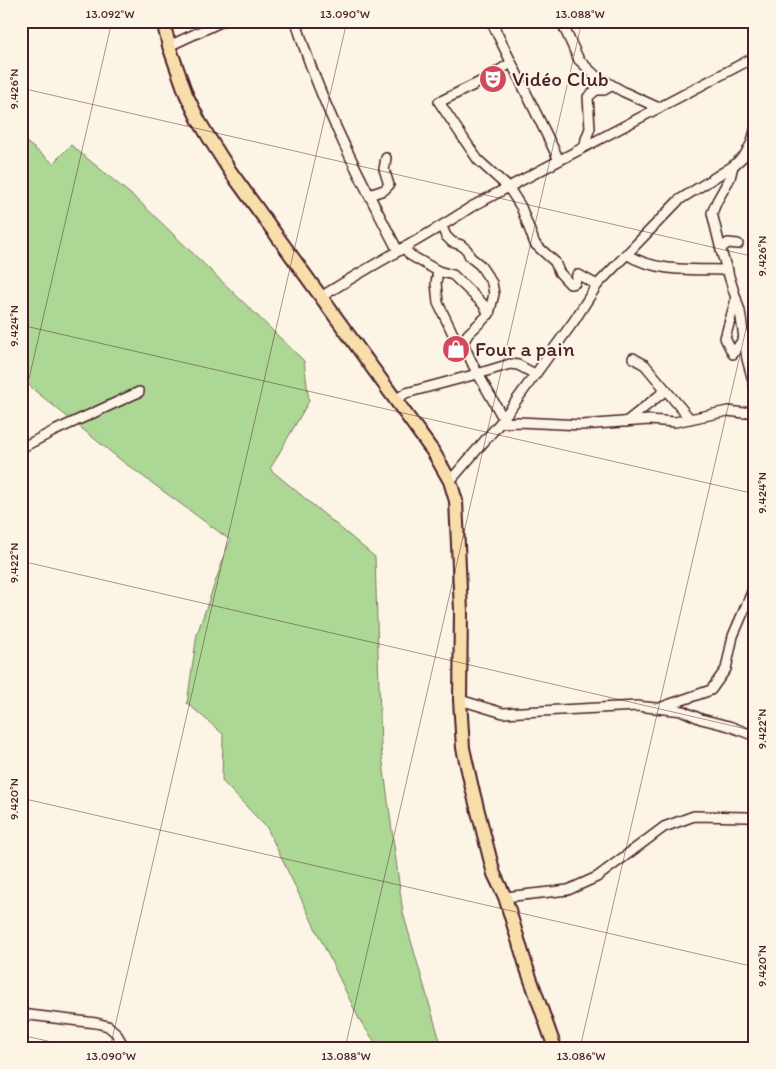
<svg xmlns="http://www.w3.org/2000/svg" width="776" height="1069" font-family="Itim,sans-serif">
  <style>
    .green { fill: #add795; stroke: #7c7b60 }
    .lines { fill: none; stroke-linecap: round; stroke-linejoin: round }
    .stream { stroke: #768ba4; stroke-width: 2 }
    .minor-casing { stroke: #4a1f2b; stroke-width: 12 }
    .highway-casing { stroke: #4a1f2b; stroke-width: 16 }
    .minor { stroke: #fcf5e5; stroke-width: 9 }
    .highway { stroke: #f8deab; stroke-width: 12 }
    .ticks { fill: none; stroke: #4a1f2b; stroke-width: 1; stroke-opacity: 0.45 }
    .labels { text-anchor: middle; stroke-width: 4; stroke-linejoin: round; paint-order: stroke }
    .poi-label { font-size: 21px; fill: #4a1f2b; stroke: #fcf5e5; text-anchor: start }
    .neatline { fill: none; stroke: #4a1f2b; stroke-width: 2 }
    .ticks-label { font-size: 12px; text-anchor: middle; fill: #4a1f2b }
  </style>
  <rect width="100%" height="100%" fill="#fcf5e5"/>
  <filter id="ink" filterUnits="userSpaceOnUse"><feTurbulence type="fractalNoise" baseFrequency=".02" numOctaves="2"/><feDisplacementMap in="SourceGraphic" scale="10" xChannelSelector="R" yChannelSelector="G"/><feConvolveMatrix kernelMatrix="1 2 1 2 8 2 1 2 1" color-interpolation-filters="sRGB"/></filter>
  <g filter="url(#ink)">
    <polygon class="green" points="21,138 53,163 71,145 140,202 304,361 309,401 270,469 375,557 381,748 403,913 442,1048 379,1048 359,1019 267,828 222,781 223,734 187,703 197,634 230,540 122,461 34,390 21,377"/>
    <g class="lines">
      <polyline class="stream" points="21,180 23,182 21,183"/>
      <g class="minor-casing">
        <g id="minor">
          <path d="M296,21c23,81 64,156 102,230"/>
          <polyline points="491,21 559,160"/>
          <polyline points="561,21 579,60 596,76 624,92 659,108"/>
          <polyline points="169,46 223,21"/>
          <polyline points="511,63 482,81 439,102 478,160 509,188 521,207 535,244 555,262 559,272 570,284 575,283 577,275 579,275 597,285"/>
          <polyline points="585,146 586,139 590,128 588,97 596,90 604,90 611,86"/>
          <polyline points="733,166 730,178 717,201 712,213 722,254 740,311 747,359 755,388"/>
          <polyline points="369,195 384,190 389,185 384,169 386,158"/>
          <polyline points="442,227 446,236 452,242 461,245 467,250 470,257 480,265 492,283 494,294 489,314 468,334 463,343"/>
          <polyline points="404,247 410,255 438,271 453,275 483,304 489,314"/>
          <polyline points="721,248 728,243 738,244"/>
          <path d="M626,254c30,19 68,15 102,16"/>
          <polyline points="438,271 436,283 438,303 454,336 463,343 474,367 503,418"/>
          <path d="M321,297c49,-32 101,-57 150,-90l284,-150"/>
          <polyline points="736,299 725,338 733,354 744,338"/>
          <polyline points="633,358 645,365 690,419"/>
          <polyline points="395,400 406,393 477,374 510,364 518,365 535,374"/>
          <polyline points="626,422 666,390"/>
          <polyline points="500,423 518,422 582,425 649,420 675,422 728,411 744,413 753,410 755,403"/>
          <polyline points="21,448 52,432 139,392"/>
          <polyline points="450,481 500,423 574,321 597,285 679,200 733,166 745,155 752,142 755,130"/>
          <polyline points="460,700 503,713 637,706 683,711 701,719 729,726 755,736"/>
          <polyline points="662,707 711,690 726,669 733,636 755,585"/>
          <polyline points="505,897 568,890 597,877 664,827 694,816 747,817 755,819"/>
          <polyline points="21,1014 96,1023 108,1026 116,1033 125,1048"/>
        </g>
      </g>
      <g class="highway-casing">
        <polyline id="highway" points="163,21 169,46 186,94 199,121 211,141 230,171 434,453 450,481 456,501 461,611 460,700 463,748 472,788 494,874 505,897 527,969 555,1048"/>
      </g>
      <use href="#minor" class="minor"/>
      <use href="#highway" class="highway"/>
    </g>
  </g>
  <path class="ticks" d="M21,88l734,169M21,325l734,169M21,413l91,-392M21,561l734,170M21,798l734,169M21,1035l57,13M110,1048l237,-1027M345,1048l237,-1027M580,1048l175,-758"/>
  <defs>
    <g id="theatre-disc" transform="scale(1.4375)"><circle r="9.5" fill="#d1495b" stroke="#fcf5e5"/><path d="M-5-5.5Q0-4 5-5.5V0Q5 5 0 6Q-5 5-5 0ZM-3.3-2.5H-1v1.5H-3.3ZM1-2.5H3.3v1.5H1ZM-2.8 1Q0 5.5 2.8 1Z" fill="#fff"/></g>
    <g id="shop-disc" transform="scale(1.4375)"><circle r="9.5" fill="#d1495b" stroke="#fcf5e5"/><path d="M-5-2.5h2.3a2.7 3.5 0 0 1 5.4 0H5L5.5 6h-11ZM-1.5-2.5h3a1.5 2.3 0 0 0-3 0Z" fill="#fff"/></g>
  </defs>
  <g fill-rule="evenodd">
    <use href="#theatre-disc" x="493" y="79"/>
    <use href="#shop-disc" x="456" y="349"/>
  </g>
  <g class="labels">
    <g class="poi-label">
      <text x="512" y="86">Vidéo Club</text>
      <text x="475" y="356">Four a pain</text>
    </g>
  </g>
  <rect width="776" height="1069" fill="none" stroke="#fcf5e5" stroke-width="55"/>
  <rect x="28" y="28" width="720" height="1014" class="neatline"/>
  <g class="ticks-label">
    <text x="110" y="18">13.092°W</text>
    <text x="345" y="18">13.090°W</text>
    <text x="580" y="18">13.088°W</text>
    <text transform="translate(14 89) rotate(-90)" y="4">9.426°N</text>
    <text transform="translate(762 256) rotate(-90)" y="4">9.426°N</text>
    <text transform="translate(14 326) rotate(-90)" y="4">9.424°N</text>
    <text transform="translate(762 493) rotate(-90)" y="4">9.424°N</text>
    <text transform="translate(14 563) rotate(-90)" y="4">9.422°N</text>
    <text transform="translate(762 729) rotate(-90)" y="4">9.422°N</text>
    <text transform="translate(14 799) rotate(-90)" y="4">9.420°N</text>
    <text transform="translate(762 966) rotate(-90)" y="4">9.420°N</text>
    <text x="111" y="1060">13.090°W</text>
    <text x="346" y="1060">13.088°W</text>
    <text x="581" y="1060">13.086°W</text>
  </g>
</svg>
